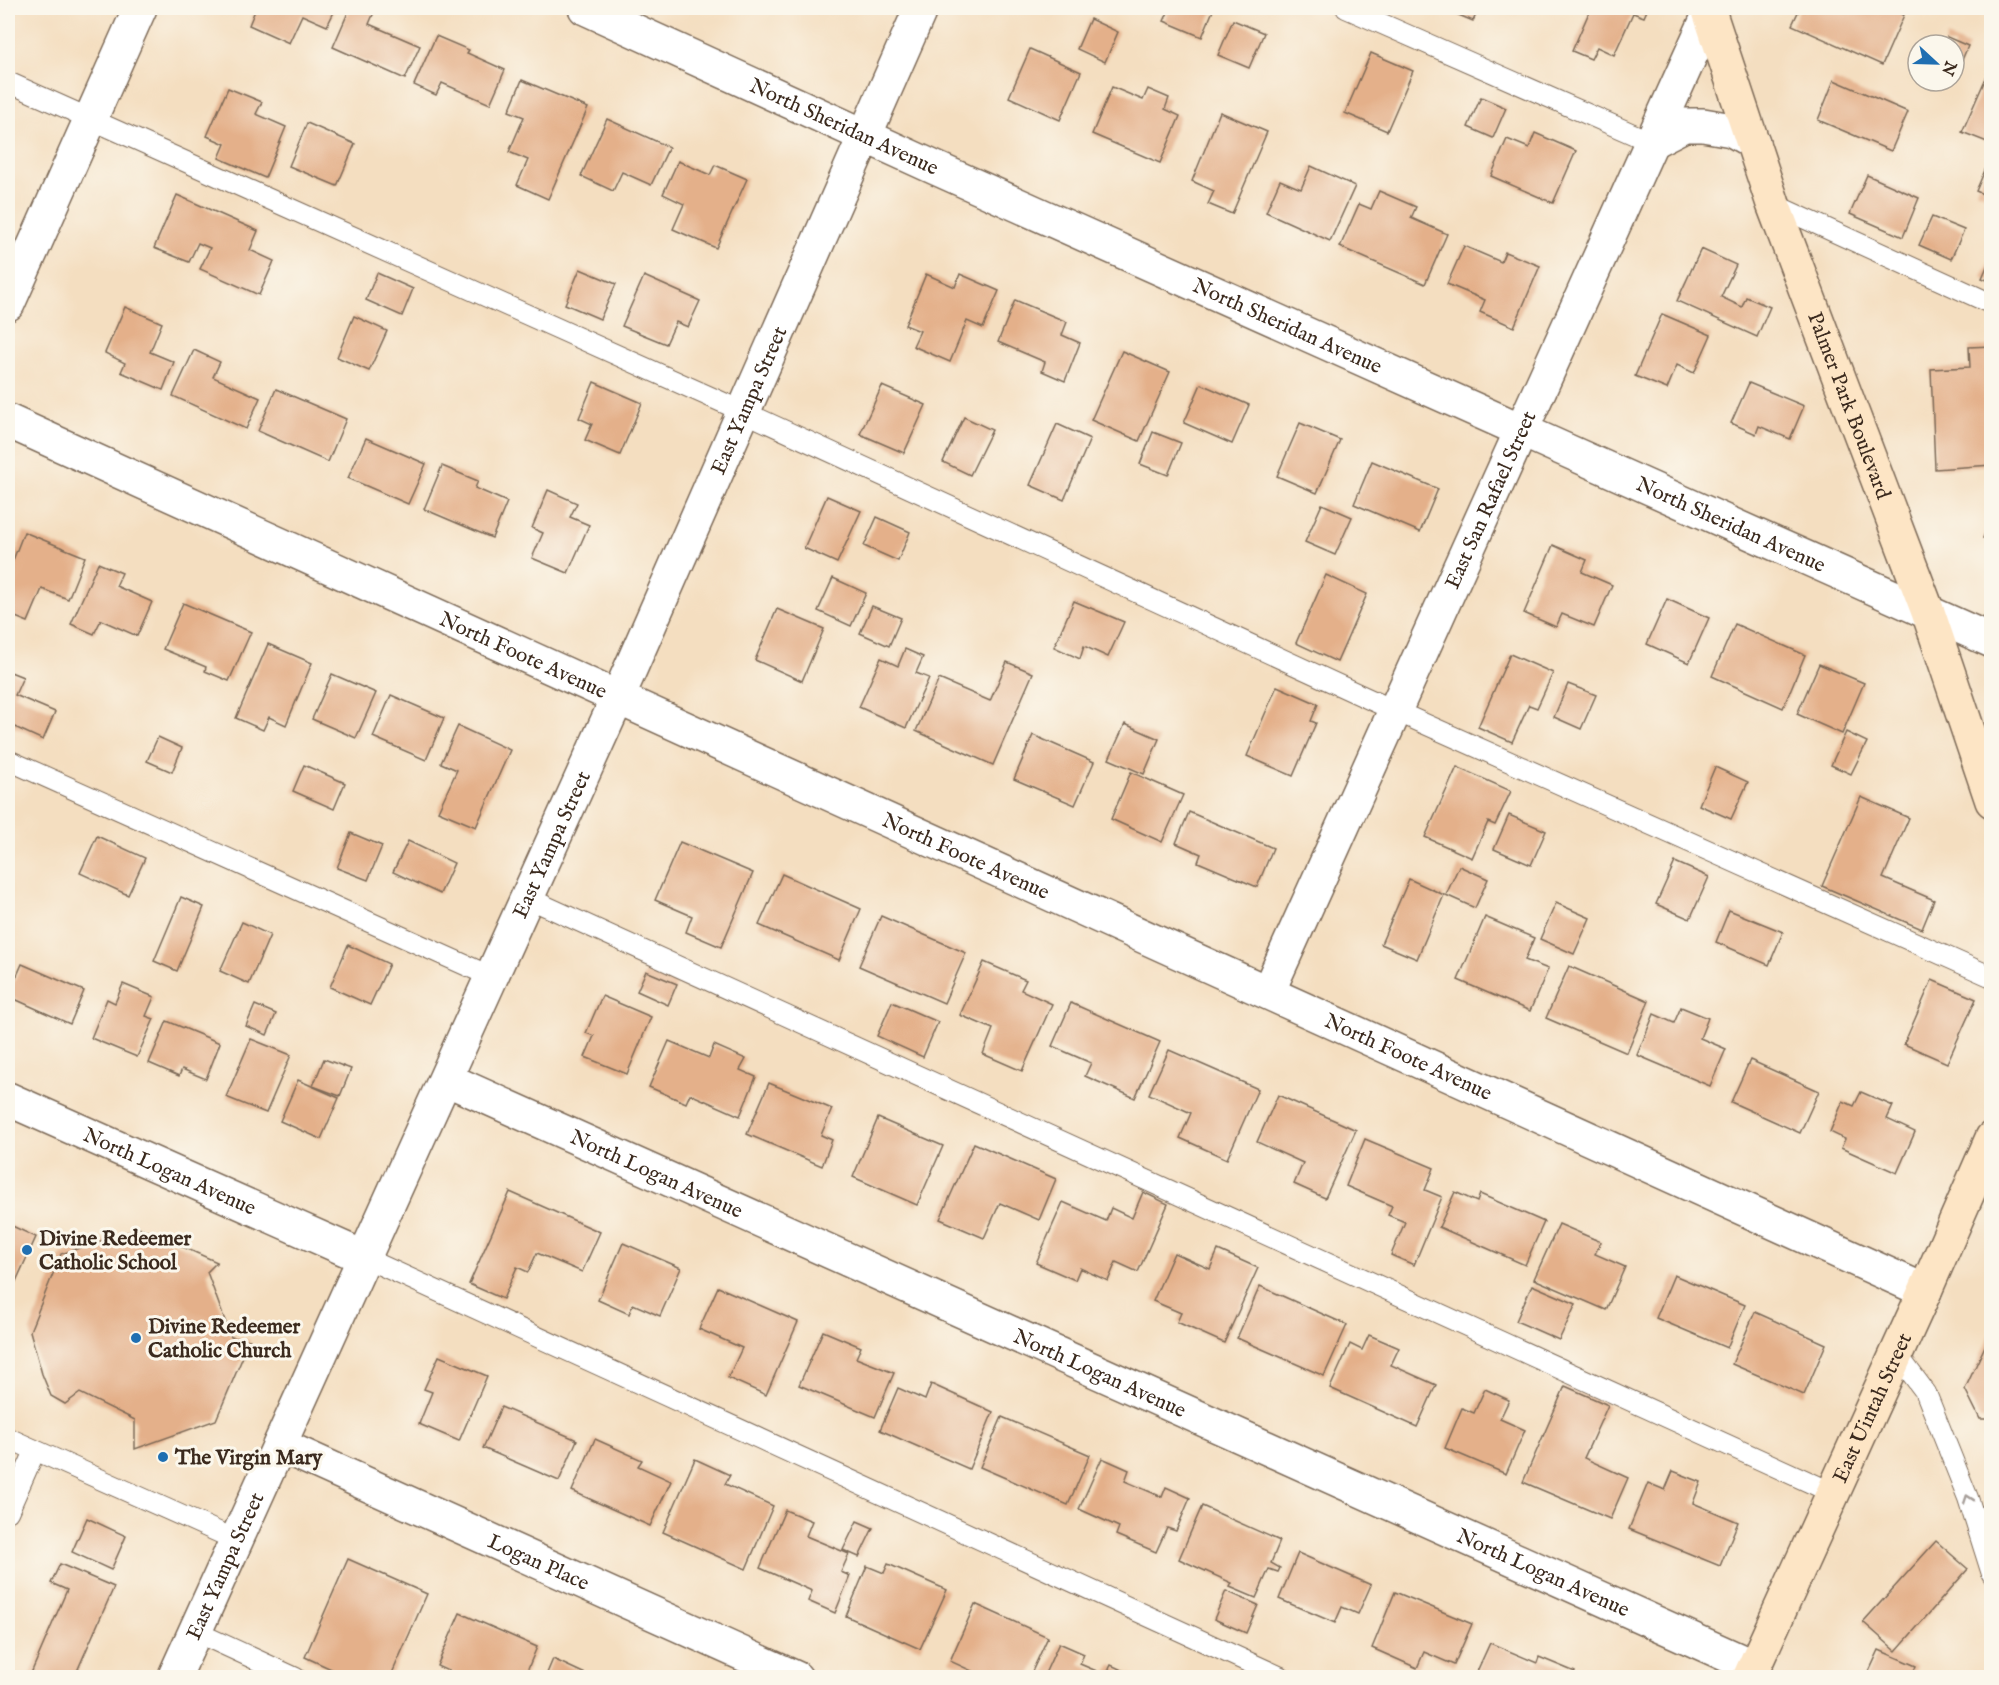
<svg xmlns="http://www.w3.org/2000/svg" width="1999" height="1685" font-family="'IM FELL English',serif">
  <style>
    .building { fill: #e4b08a }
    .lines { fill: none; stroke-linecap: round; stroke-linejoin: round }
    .service-casing { stroke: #7c6957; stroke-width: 22 }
    .minor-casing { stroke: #7c6957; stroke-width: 36 }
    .tertiary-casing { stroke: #7c6957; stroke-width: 36 }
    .secondary-casing { stroke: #7c6957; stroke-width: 36 }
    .service { stroke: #fff; stroke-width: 20 }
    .minor { stroke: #fff; stroke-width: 33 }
    .tertiary { stroke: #fff; stroke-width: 33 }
    .secondary { stroke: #fde5c5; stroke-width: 33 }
    .oneway { stroke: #a79f9a }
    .poi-dot { fill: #1f6fb2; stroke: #fbf7ec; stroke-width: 2 }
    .labels { text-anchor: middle; stroke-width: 6; stroke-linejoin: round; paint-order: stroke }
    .street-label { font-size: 21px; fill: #3b2a1e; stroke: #fbf7ec }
    .poi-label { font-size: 21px; font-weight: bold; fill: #3b2a1e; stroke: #fbf7ec; text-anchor: start }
  </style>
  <rect width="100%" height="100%" fill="#fbf7ec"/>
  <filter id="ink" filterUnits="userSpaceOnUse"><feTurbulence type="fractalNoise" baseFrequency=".0167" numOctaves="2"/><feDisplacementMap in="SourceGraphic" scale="12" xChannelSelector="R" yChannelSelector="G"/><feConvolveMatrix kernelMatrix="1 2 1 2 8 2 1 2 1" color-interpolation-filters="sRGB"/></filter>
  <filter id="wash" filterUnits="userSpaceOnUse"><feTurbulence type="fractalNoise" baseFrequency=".008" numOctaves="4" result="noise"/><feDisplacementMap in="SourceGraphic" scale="24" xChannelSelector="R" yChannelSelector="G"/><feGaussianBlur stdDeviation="1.35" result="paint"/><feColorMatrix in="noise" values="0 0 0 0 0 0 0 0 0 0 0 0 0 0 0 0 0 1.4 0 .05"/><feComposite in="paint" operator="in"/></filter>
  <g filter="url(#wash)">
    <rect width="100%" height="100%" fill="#f4dec0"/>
    <g id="blocks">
      <g class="building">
        <polygon points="256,8 336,8 327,26 302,15 289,43 249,25"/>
        <polygon points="350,8 369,8 375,10 369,24 420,46 405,79 333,47"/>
        <polygon points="1170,8 1214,8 1202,37 1164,21"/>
        <polygon points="1442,8 1479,8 1473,21"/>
        <polygon points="1591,8 1648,8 1644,17 1633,13 1614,55 1597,47 1591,59 1572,51"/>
        <polygon points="1800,8 1887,8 1904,15 1882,65 1792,25"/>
        <polygon points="1090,19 1118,32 1105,62 1077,49"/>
        <polygon points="1233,20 1264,33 1249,68 1218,55"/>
        <polygon points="436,36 469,50 467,53 505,70 490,104 442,83 436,95 414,85"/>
        <polygon points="1947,37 1968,46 1956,74 1954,73 1954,45 1944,45"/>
        <polygon points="1030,49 1081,72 1060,120 1009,97"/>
        <polygon points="1371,53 1413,71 1387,131 1345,113"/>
        <polygon points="1992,64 1992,144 1962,132"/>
        <polygon points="522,80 588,108 548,199 517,185 528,160 509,152 524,117 509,111"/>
        <polygon points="1834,80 1908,112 1891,151 1818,120"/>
        <polygon points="1112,87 1143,100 1148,89 1169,98 1165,109 1180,116 1160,163 1092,134"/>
        <polygon points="228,88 262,102 256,114 286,127 265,178 219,158 225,144 207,136"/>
        <polygon points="1481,97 1506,108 1493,138 1468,127"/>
        <polygon points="1220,112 1267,132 1232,214 1208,204 1214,191 1192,181"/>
        <polygon points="607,119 669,147 651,185 622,172 613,191 581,176"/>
        <polygon points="307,123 355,144 337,186 289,166"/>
        <polygon points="1535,133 1576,151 1553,203 1491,176 1507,139 1529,148"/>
        <polygon points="678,161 710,175 715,165 747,179 716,248 673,229 684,204 663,194"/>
        <polygon points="1989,161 1992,162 1992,198 1976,191"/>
        <polygon points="1311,166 1355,186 1330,241 1266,212 1280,180 1301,189"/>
        <polygon points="1867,175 1919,198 1903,237 1850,214"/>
        <polygon points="1379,191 1416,207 1411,218 1447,234 1425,284 1340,247 1359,204 1371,209"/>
        <polygon points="177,195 258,231 250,250 274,261 259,295 200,269 210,248 198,243 189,262 154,248"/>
        <polygon points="1932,217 1964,230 1951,259 1919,245"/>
        <polygon points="1464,246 1501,262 1505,252 1540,266 1514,327 1480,312 1485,300 1447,284"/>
        <polygon points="1701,249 1736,265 1721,297 1742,307 1746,297 1770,307 1757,337 1677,301"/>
        <polygon points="1992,255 1992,282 1982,278"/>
        <polygon points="580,269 616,284 600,319 565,304"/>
        <polygon points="377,273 413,289 402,316 366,300"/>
        <polygon points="926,274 955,287 960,274 999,291 983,328 967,321 950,362 913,346 920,331 905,325"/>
        <polygon points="644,276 700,301 688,327 676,322 666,344 622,326"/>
        <polygon points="1015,300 1067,322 1062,335 1080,343 1065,381 1042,371 1045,362 998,342"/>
        <polygon points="125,307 162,323 150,352 174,362 163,390 121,372 125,363 105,353"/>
        <polygon points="1662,314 1711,335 1694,373 1677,365 1667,389 1635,376"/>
        <polygon points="354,316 387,331 369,371 337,357"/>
        <polygon points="1992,346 1992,465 1935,469 1931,369 1970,367 1969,347"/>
        <polygon points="194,350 220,362 213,377 260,398 246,429 173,396"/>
        <polygon points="1122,351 1170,372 1139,441 1091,420"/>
        <polygon points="594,382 642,403 620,455 585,440 592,424 579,418"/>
        <polygon points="1749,383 1804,406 1790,439 1759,426 1756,434 1731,423"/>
        <polygon points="1201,384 1249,405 1232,444 1184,423"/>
        <polygon points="882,386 926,405 904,453 860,434"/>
        <polygon points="276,389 346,419 328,462 258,431"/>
        <polygon points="964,417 992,430 970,475 943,462"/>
        <polygon points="1300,423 1340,440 1317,493 1277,476"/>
        <polygon points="1057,424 1090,439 1064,500 1030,485"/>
        <polygon points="1153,432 1181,443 1168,475 1140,464"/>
        <polygon points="366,438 426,464 408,504 348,478"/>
        <polygon points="1372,461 1438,489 1420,532 1354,504"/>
        <polygon points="442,466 478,481 475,488 507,502 492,538 424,509"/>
        <polygon points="548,490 577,503 570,517 589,525 568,573 532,558 543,533 532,528"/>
        <polygon points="827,496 861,511 837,563 804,548"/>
        <polygon points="1322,504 1352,517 1335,555 1305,542"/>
        <polygon points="877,517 910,532 898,561 864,546"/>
        <polygon points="1992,518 1992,541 1983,538"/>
        <polygon points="24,532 85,557 68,599 42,589 28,622 8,614 8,573"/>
        <polygon points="1553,545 1587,560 1582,572 1612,585 1594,627 1562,614 1556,627 1524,613"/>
        <polygon points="98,563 122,573 116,586 152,602 137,636 101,620 94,634 71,624"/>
        <polygon points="1326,575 1367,594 1337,662 1296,643"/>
        <polygon points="833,578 866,593 851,626 818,611"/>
        <polygon points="1667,599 1709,618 1689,663 1647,644"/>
        <polygon points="1074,601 1124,622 1108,657 1084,646 1080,659 1054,647"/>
        <polygon points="183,603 251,632 229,681 205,671 206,667 163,649"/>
        <polygon points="872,606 901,618 889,646 860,633"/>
        <polygon points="777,609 824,629 802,681 755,660"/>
        <polygon points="1735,624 1805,655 1783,708 1712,676"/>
        <polygon points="268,644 312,663 286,725 269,717 263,730 236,718"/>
        <polygon points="905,649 923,657 916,673 929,678 906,728 859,707 881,658 898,666"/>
        <polygon points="1510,654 1553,673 1537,708 1529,705 1512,742 1478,727"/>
        <polygon points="1007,662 1033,673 993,765 916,731 939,679 990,701"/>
        <polygon points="1819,664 1864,683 1842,734 1797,714"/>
        <polygon points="8,671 23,677 15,695 55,712 43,740 8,724"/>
        <polygon points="332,674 376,693 356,738 312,719"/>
        <polygon points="1568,684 1596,695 1581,729 1554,717"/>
        <polygon points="1277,686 1318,704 1311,721 1316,723 1293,776 1247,756"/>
        <polygon points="391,695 444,718 426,760 373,737"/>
        <polygon points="1125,724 1159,739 1144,774 1109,759"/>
        <polygon points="458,726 510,750 476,827 438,811 457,770 441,763"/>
        <polygon points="1846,732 1867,742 1851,774 1831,765"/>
        <polygon points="1033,735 1094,762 1075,805 1014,779"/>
        <polygon points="158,737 182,748 172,772 147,761"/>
        <polygon points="304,765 345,783 334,809 293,791"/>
        <polygon points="1457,767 1511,791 1495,825 1488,822 1472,858 1425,837"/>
        <polygon points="1715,767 1748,782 1731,819 1699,805"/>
        <polygon points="1131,772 1183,795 1162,842 1111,819"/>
        <polygon points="1861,797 1909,818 1883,878 1934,900 1922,929 1822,886"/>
        <polygon points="1189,812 1273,848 1257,887 1198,862 1201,854 1176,843"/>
        <polygon points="1509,815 1546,831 1531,865 1494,849"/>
        <polygon points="351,833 382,846 368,880 337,868"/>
        <polygon points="97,836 145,858 128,895 80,873"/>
        <polygon points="408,841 454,863 440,894 393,872"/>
        <polygon points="680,842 753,873 721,947 686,932 692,916 655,900"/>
        <polygon points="1675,862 1709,877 1690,919 1656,904"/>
        <polygon points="1459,866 1488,879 1475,908 1446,895"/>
        <polygon points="782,874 861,909 839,960 759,925"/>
        <polygon points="1409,879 1444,895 1417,959 1381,944"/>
        <polygon points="181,897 204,907 177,971 154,961"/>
        <polygon points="1556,903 1590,918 1574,954 1540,939"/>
        <polygon points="1729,910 1783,932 1769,965 1716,942"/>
        <polygon points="881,916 966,953 944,1003 859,966"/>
        <polygon points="1485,917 1534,938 1525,960 1548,969 1530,1011 1458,980"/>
        <polygon points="242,922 270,935 249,984 220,971"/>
        <polygon points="348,945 389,964 370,1005 330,987"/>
        <polygon points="984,962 1026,980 1021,990 1052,1004 1022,1071 983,1054 993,1029 960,1015"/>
        <polygon points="22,964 84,991 70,1024 8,996"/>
        <polygon points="1569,966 1649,1001 1627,1053 1546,1018"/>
        <polygon points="646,971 677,984 668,1005 637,991"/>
        <polygon points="1932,980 1976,999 1947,1063 1904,1044"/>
        <polygon points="123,984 154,997 146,1016 154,1019 137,1057 91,1038 107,999 115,1003"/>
        <polygon points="602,996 651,1017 627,1074 585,1057 594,1036 586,1033"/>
        <polygon points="892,1002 938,1022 923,1057 877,1036"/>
        <polygon points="1071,1003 1160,1042 1135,1098 1085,1076 1091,1063 1052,1046"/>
        <polygon points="255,1005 276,1014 267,1035 246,1026"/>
        <polygon points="1681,1007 1708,1018 1700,1038 1726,1049 1710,1086 1637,1055 1654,1014 1674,1023"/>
        <polygon points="167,1021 220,1043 206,1079 182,1069 179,1076 149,1063"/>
        <polygon points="251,1039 291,1055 266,1113 226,1097"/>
        <polygon points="669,1041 709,1058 714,1045 746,1059 740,1070 756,1077 740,1116 690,1094 686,1103 649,1087"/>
        <polygon points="1169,1050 1258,1089 1227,1159 1180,1138 1191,1113 1149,1094"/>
        <polygon points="324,1059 351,1069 340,1096 313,1086"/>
        <polygon points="1750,1060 1819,1091 1800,1133 1731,1102"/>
        <polygon points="298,1080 339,1098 321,1139 280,1121"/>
        <polygon points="769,1083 832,1109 821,1135 832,1140 822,1166 747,1134"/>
        <polygon points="1861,1092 1893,1106 1887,1119 1915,1132 1897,1173 1841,1148 1845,1139 1830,1132 1843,1101 1854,1106"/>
        <polygon points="1278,1095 1356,1130 1325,1198 1294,1184 1303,1163 1257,1142"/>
        <polygon points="878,1118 943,1146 917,1205 853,1177"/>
        <polygon points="1365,1139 1434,1168 1425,1190 1442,1197 1414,1265 1391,1255 1405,1222 1388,1215 1392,1206 1346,1186"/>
        <polygon points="974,1143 1056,1179 1039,1220 1000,1203 984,1238 940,1219"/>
        <polygon points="510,1192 600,1232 582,1272 537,1253 528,1272 517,1267 503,1299 469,1284"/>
        <polygon points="1143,1192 1168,1204 1138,1272 1116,1262 1108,1281 1080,1268 1075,1280 1036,1263 1063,1202 1106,1221 1111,1208 1132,1218"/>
        <polygon points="1455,1192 1477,1202 1480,1194 1544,1222 1525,1265 1439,1227"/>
        <polygon points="8,1224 36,1237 8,1299"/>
        <polygon points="1559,1224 1601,1242 1595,1254 1625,1267 1606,1310 1534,1279"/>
        <polygon points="140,1228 217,1262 207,1272 231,1337 250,1340 216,1420 135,1449 135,1420 80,1393 65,1404 51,1396 42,1374 30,1331 61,1254"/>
        <polygon points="623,1243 681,1268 660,1316 633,1304 629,1314 598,1300"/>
        <polygon points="1218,1250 1258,1268 1224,1343 1177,1322 1181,1313 1153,1301 1174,1253 1210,1269"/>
        <polygon points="1674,1275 1745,1305 1727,1348 1656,1318"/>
        <polygon points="1532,1285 1576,1304 1559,1340 1516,1321"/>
        <polygon points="1260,1286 1347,1325 1324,1376 1237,1338"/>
        <polygon points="718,1287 798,1322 766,1395 728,1378 742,1348 699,1329"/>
        <polygon points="1755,1312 1826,1344 1804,1395 1732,1364"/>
        <polygon points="823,1331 861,1347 856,1358 894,1373 875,1417 799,1385"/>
        <polygon points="1992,1331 1992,1419 1980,1419 1965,1389"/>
        <polygon points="1369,1335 1399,1348 1391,1365 1436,1385 1417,1427 1330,1388 1350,1344 1362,1350"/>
        <polygon points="439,1356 487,1376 459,1441 419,1424 432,1392 424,1389"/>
        <polygon points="931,1384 993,1412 969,1469 880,1430 898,1388 925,1400"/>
        <polygon points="1565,1386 1608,1405 1584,1458 1628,1478 1610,1519 1523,1482"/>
        <polygon points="1485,1389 1509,1400 1500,1419 1525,1430 1506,1474 1445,1448 1462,1408 1474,1413"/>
        <polygon points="501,1407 577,1440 559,1481 483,1448"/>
        <polygon points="1002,1417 1090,1455 1068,1505 980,1467"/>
        <polygon points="595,1439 642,1460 638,1466 671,1481 650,1526 572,1491"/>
        <polygon points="1102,1458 1129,1470 1125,1481 1162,1497 1166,1487 1190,1498 1176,1531 1167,1528 1156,1552 1116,1535 1119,1527 1079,1509"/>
        <polygon points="695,1459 730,1475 725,1484 773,1506 746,1569 663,1532"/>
        <polygon points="1673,1471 1701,1482 1693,1503 1738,1522 1720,1566 1629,1529 1648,1483 1665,1490"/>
        <polygon points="1202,1506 1280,1541 1271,1563 1280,1568 1278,1572 1269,1569 1256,1598 1230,1587 1232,1583 1179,1559"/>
        <polygon points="785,1510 812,1521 806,1536 849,1554 841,1572 850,1576 835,1613 808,1601 812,1591 760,1568"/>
        <polygon points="87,1518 126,1536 111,1570 72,1552"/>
        <polygon points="857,1521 873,1528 859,1557 843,1550"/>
        <polygon points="1936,1541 1968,1569 1896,1651 1863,1622"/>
        <polygon points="1298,1553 1371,1585 1358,1614 1342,1607 1335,1623 1279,1599"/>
        <polygon points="348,1559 427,1594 390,1678 351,1678 305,1657"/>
        <polygon points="60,1564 114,1587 74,1678 29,1678 67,1590 51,1583"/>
        <polygon points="888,1564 947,1590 920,1649 846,1616 867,1566 884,1573"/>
        <polygon points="1226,1591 1258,1605 1246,1633 1214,1619"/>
        <polygon points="1395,1592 1472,1624 1454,1665 1424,1652 1417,1668 1372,1648"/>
        <polygon points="975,1604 1048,1637 1029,1678 987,1678 950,1661"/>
        <polygon points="460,1613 537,1647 524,1678 463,1678 437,1666"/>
        <polygon points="1059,1643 1084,1654 1080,1664 1106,1675 1111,1665 1135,1676 1134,1678 1043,1678"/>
        <polygon points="1490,1643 1537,1663 1539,1657 1575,1672 1572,1678 1474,1678"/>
        <polygon points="1879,1650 1916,1666 1911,1678 1866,1678"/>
        <polygon points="553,1659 594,1678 545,1678"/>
      </g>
    </g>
  </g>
  <g filter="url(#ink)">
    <use href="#blocks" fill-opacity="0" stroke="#7c6957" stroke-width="1.5"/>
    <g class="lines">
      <g class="service-casing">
        <g id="service">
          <polyline points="1346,8 1651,142"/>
          <polyline points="8,82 744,412 1369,699 1992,977"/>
          <polyline points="1773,204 1992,304"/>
          <polyline points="8,760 492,977"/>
          <polyline points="528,898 1833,1493"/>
          <polyline points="363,1257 1283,1678"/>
          <polyline points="1896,1353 1926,1393 1968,1498 1992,1574"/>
          <polyline points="8,1438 236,1540"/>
          <polyline points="8,1512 35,1451"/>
          <polyline points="194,1631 296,1678"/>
        </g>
      </g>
      <g class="minor-casing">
        <g id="minor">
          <path id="s1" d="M585,8l346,158 1061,475"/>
          <polyline points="1651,142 1684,125 1703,125 1732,130 1753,142"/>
          <path id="s2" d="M8,421l1917,870"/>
          <path id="s3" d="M1268,992l444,-984"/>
          <path id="s4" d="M446,1079l1308,588"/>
          <path id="s5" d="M8,1099l355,158"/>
          <path id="s6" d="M280,1445l516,233"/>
          <path id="s7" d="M174,1678l444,-981 303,-689"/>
        </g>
      </g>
      <g class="tertiary-casing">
        <polyline id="tertiary" points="8,304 140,8"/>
      </g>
      <g class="secondary-casing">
        <g id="secondary">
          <path id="s8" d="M1708,8l65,196 155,408 64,189"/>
          <path id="s9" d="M1749,1678l176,-387 67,-153"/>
        </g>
      </g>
      <use href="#service" class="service"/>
      <use href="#minor" class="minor"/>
      <use href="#tertiary" class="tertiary"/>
      <use href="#secondary" class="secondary"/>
    </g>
    <defs><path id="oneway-chevron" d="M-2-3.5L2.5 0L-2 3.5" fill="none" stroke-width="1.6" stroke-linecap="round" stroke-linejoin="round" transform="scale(1.5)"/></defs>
    <use class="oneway" href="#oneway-chevron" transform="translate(1968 1499) rotate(-109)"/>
  </g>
  <g class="poi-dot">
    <circle cx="27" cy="1250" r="6"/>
    <circle cx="136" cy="1338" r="6"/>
    <circle cx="163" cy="1457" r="6"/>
  </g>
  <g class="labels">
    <g class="street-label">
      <text dy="7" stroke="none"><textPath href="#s1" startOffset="285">North Sheridan Avenue</textPath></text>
      <text dy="7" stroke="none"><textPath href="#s1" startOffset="771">North Sheridan Avenue</textPath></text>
      <text dy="7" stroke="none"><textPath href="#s7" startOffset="1401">East Yampa Street</textPath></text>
      <text dy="7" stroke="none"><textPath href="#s8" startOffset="422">Palmer Park Boulevard</textPath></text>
      <text dy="7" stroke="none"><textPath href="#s3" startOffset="540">East San Rafael Street</textPath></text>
      <text dy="7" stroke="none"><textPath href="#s1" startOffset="1257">North Sheridan Avenue</textPath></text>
      <text dy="7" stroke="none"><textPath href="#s2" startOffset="566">North Foote Avenue</textPath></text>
      <text dy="7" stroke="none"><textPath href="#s7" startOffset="915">East Yampa Street</textPath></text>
      <text dy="7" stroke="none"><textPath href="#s2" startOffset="1052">North Foote Avenue</textPath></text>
      <text dy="7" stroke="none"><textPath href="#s2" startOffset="1538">North Foote Avenue</textPath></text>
      <text dy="7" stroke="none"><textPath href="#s5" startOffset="177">North Logan Avenue</textPath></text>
      <text dy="7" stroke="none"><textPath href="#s4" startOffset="231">North Logan Avenue</textPath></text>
      <text dy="7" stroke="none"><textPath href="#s4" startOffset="717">North Logan Avenue</textPath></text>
      <text dy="7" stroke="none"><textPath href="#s9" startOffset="297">East Uintah Street</textPath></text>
      <text dy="7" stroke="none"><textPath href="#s6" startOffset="284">Logan Place</textPath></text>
      <text dy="7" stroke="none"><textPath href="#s7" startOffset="123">East Yampa Street</textPath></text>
      <text dy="7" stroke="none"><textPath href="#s4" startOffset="1203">North Logan Avenue</textPath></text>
    </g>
    <g class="poi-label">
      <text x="39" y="1245">Divine Redeemer<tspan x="39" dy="24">Catholic School</tspan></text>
      <text x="148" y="1333">Divine Redeemer<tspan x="148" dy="24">Catholic Church</tspan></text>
      <text x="175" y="1464">The Virgin Mary</text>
    </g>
  </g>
  <rect width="1999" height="1685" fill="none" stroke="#fbf7ec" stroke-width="30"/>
  <g transform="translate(1936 63) rotate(112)"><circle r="28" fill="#fbf7ec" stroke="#aea59a" stroke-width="1.5"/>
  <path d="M0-4.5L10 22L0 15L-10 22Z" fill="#1f6fb2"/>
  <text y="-9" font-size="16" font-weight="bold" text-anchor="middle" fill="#3b2a1e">N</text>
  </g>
</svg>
